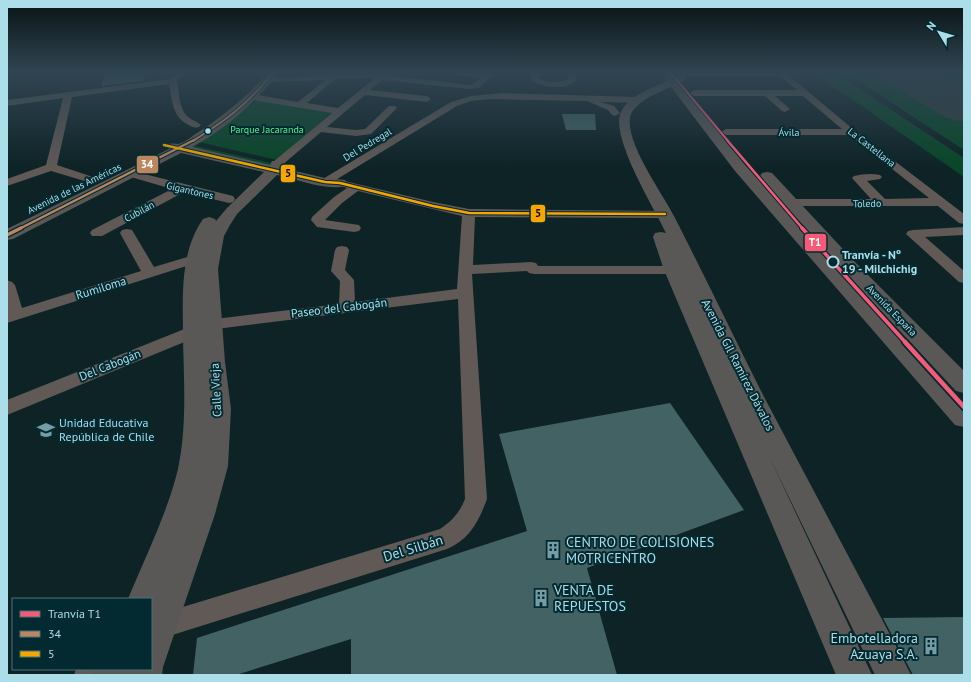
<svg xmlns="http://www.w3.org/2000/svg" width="971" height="682" font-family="'PT Sans',sans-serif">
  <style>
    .green { fill: #084728 }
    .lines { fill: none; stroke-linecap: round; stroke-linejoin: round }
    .runway { fill: #314042; fill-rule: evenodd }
    .building { fill: #436263 }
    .minor { fill: #605956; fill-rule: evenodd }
    .major { fill: #5a5857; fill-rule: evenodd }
    .bus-1-far2-casing { stroke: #042a31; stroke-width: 3.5 }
    .bus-1-far1-casing { stroke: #042a31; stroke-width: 4.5 }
    .bus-1-casing { stroke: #042a31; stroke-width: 6 }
    .bus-2-casing { stroke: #042a31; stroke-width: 4.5 }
    .bus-1-far2 { stroke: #bb8660; stroke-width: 2 }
    .bus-1-far1 { stroke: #bb8660; stroke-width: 2.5 }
    .bus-1 { stroke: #bb8660; stroke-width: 3.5 }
    .bus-2 { stroke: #f7a600; stroke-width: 2.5 }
    .tram-1-far3-casing { stroke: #042a31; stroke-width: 3.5 }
    .tram-1-far2-casing { stroke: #042a31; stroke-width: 4.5 }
    .tram-1-far1-casing { stroke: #042a31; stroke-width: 6 }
    .tram-1-casing { stroke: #042a31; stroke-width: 8 }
    .tram-1-far3 { stroke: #f75a77; stroke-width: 2 }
    .tram-1-far2 { stroke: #f75a77; stroke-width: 2.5 }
    .tram-1-far1 { stroke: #f75a77; stroke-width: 3.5 }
    .tram-1 { stroke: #f75a77; stroke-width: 4.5 }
    .bus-dot { fill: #acdee9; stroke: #042a31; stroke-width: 1.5 }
    .stop-dot { fill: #042a31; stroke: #acdee9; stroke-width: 2 }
    .labels { text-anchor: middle; stroke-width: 4; stroke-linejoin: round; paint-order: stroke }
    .far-park-label { font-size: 10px; fill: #45f590; stroke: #042a31 }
    .far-street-label { font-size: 10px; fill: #acdee9; stroke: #042a31 }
    .stop-label { font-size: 12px; font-weight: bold; fill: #acdee9; stroke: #042a31; text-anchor: start }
    .street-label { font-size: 12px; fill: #acdee9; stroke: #042a31 }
    .poi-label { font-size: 12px; fill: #acdee9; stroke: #042a31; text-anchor: start }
    .near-poi-label { font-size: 14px; fill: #acdee9; stroke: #042a31; text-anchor: start }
    .near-street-label { font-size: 14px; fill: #acdee9; stroke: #042a31 }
    .line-badge { stroke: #042a31; stroke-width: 1.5 }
    .badge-label { font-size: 11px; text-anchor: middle; font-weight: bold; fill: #fff }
    .pale-badge-label { font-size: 11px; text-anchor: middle; font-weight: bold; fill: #111 }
  </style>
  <rect width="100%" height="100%" fill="#0e2326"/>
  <g class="green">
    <polygon points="814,73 836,73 964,158 964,177"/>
    <polygon points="846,73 879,73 964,123 964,150"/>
    <polygon points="919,73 964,74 964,97"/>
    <polygon points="257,100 332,112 277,160 199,142 228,123"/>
    <polygon points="191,145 272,163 266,167 185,148"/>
  </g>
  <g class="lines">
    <polygon class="runway" points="880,73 932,73 964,89 964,122 947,118 886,82"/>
  </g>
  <g class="building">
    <polygon points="106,73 144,73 145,81 101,86"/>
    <polygon points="562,114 595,114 596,130 566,130"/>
    <polygon points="670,403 744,510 587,568 617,675 351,675 351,639 236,675 193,675 197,638 527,531 499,434"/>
    <polygon points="964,617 964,675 913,675 883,618"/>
  </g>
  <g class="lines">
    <g class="minor">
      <path d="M176,73h8l-7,8c2,11 2,27 10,35 4,4 10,5 14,9l-2,2c-4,1 -8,0 -12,-3 -15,-8 -15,-25 -18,-40l-97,13 -15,68 39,13 2,2 -2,2h-8l-37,-11 -44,15v-7l39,-14 17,-67 -56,8v-6l163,-21z"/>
      <path d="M389,73l-2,2 83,10 3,-1 8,-6 -25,-3 -4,-2h43l-16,15 -9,1 -88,-9 -12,10 57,6 4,3 -4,3 -62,-7 -38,32 29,3 9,-1 24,-23h6l2,2 -26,26 -15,2 -35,-4 -40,34h-8l-1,-2 1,-2 59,-49 -80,-13 -4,-3 4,-3 46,8 27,-22 -59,2h-3v-4zM375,78l-37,30 -31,-5 28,-24z"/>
      <path d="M530,73h8l1,5c8,5 21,5 30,1l-2,-6h8l2,7c-10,10 -33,8 -45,1z"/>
      <path d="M676,73h110l68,57 110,84v10l-5,-1 -21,-17h-149l-2,-3 2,-3 4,-1h78l-19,-21 2,-2c8,-2 18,-3 26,-1l2,2 -2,2 -13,2 18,18 44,-1 -80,-63h-123l-5,-3 5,-3h116l-39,-33h-28l15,13 -5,3 -3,-1 -17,-15h-71l-4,-3 4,-3h103l-17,-14h-104z"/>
      <polygon points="502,93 638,97 642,100 638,103 601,102 614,106 620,113 615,116 612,115 608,110 587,101 489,99 471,101 457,106 329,184 321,184 319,182 321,180 451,102 471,96"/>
      <polygon points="128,170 233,196 235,199 233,202 229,203 184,192 102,236 92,236 90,233 92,230 172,189 124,175 122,173"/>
      <path d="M340,180l93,22 36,7 200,2 2,3 -2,3 -4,1 -190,-1 -2,48 58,-3 5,1 2,3h135l5,1 2,3 -2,3 -5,1h-139l-5,-1 -2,-2 -55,3 15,225c-8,22 -18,41 -40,50l-278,87 -8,7 -10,3v-29l2,-1 287,-87c12,-8 20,-17 25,-30l-7,-200 -242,30 -209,86v-15l200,-80 132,-16 1,-23 -9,-10 4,-21 2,-3 5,-1 5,1 2,3 -4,20 9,10 1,22 102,-13 5,-73 -104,-25 -16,12 -17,17 34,5 2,3 -2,3 -5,1 -37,-5 -6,-7 1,-3 22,-20 13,-9 -11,-3 -2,-2 2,-2z"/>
      <polygon points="964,227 964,235 925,237 964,271 964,283 959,282 906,234 908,231 913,230"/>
      <polygon points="127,229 132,230 154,267 194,255 199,256 201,259 199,262 7,323 7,280 12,282 15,285 22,308 141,271 120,233 122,230"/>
      <polygon points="76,669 132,669 130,675 74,675"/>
    </g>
    <g class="major">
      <path d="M268,73h10c-22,30 -54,57 -86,74l78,18 2,-4h10l2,3 -2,4 43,10 20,2 2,3 -2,3c-19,5 -49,-7 -68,-11l-40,39 -7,11 -6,11 -6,33 7,93 6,47 -3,57 -13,48 -52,153 -1,8h-71l3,-6h34v3l1,-3h22v-70h-23c17,-41 40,-88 50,-130 9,-43 6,-87 5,-130 0,-41 -4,-85 20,-120l6,-2 6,2 1,2 11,-13 37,-36 -83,-19 -168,86 -6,1v-11l162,-80 -1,-2 1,-3c4,-1 7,0 9,0 7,-1 14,-8 19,-11 27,-17 49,-36 71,-60z"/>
      <path d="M662,73h10l3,5 7,-3 3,1 2,2 -8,5 66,82 219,237v25l-9,-2 -220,-254 -64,-84c-12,5 -39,16 -41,31 -4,26 33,76 45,100 29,57 57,115 86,173 48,91 96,181 144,272l6,12h-36l-106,-219 103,219h-36l-172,-405 -11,-33 2,-4 6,-1 5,1c-11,-24 -59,-100 -44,-123 9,-15 30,-22 45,-29z"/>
      <polygon points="767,172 772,173 854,261 964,371 964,393 956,391 842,269 762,179 760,176 762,173"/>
    </g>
    <g class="bus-1-far2-casing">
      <path id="bus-1-far2" d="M193,141c20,-13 42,-27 59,-45 8,-7 14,-15 21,-23"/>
    </g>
    <g class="bus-1-far1-casing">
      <polyline id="bus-1-far1" points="19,229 194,140"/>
    </g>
    <g class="bus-1-casing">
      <polyline id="bus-1" points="7,235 21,228"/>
    </g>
    <g class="bus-2-casing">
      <polyline id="bus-2" points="164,145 325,182 340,183 433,206 469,213 665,214"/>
    </g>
    <use href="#bus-1-far2" class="bus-1-far2"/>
    <use href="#bus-1-far1" class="bus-1-far1"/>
    <use href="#bus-1" class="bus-1"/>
    <use href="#bus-2" class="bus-2"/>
    <g class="tram-1-far3-casing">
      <polyline id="tram-1-far3" points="671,73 728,141"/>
    </g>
    <g class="tram-1-far2-casing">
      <polyline id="tram-1-far2" points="727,140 803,229"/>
    </g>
    <g class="tram-1-far1-casing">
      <polyline id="tram-1-far1" points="802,228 906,343"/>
    </g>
    <g class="tram-1-casing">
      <polyline id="tram-1" points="905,342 964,407"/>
    </g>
    <use href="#tram-1-far3" class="tram-1-far3"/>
    <use href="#tram-1-far2" class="tram-1-far2"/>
    <use href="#tram-1-far1" class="tram-1-far1"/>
    <use href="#tram-1" class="tram-1"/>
  </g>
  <linearGradient id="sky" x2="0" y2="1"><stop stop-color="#081315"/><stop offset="0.43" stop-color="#304552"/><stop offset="1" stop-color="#304552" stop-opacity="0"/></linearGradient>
  <rect width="971" height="168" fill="url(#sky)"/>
  <defs>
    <g id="school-bare" transform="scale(1.38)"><path d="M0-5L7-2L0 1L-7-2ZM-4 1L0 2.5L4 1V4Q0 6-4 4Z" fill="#759da5" stroke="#042a31" stroke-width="2.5" paint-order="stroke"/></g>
    <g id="building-bare" transform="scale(1.38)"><path d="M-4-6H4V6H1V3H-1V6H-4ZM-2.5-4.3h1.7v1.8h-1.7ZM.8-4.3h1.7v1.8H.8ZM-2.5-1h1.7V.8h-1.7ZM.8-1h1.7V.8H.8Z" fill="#759da5" stroke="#042a31" stroke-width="2.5" paint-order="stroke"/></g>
  </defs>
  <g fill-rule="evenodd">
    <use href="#school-bare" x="46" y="430"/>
    <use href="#building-bare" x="553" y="550"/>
    <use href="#building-bare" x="541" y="598"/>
    <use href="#building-bare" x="931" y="646"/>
  </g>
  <circle class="bus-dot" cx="208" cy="131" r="3.5"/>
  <circle class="stop-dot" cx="833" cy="262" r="5.5"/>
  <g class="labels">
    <g class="far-park-label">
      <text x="267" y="133">Parque Jacaranda</text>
    </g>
    <g class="far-street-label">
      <text x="789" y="136">Ávila</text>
      <text transform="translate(367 144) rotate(-31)" y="4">Del Pedregal</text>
      <text transform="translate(872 147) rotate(38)" y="4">La Castellana</text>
      <text transform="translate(74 188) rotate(-26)" y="4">Avenida de las Américas</text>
      <text transform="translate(190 190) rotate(13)" y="4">Gigantones</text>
      <text transform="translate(867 203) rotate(-1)" y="4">Toledo</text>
      <text transform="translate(139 211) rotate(-28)" y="4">Cubilán</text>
      <text transform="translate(892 310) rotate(46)" y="4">Avenida España</text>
    </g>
    <g class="stop-label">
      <text x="842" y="259">Tranvía - Nº<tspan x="842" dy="14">19 - Milchichig</tspan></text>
    </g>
    <g class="street-label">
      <text transform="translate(101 288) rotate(-17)" y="4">Rumiloma</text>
      <text transform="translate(339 308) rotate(-7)" y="4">Paseo del Cabogán</text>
      <text transform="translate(110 365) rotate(-22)" y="4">Del Cabogán</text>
      <text transform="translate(738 365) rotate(63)" y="4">Avenida Gil Ramírez Dávalos</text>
      <text transform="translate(216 390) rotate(-93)" y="4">Calle Vieja</text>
    </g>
    <g class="poi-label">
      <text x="59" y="427">Unidad Educativa<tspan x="59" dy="14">República de Chile</tspan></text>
    </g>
    <g class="near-poi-label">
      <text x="566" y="547">CENTRO DE COLISIONES<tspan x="566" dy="16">MOTRICENTRO</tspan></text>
      <text x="554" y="595">VENTA DE<tspan x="554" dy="16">REPUESTOS</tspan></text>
      <text x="918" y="643" text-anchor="end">Embotelladora<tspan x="918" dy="16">Azuaya S.A.</tspan></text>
    </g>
    <g class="near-street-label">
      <text transform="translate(413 548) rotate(-17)" y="5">Del Silbán</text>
    </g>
  </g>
  <g class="line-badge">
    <rect x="136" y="155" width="23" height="19" rx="4" fill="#bb8660"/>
    <rect x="280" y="164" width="16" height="19" rx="4" fill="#f7a600"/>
    <rect x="530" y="204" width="16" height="19" rx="4" fill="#f7a600"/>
    <rect x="804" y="233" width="23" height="19" rx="4" fill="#f75a77"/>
  </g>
  <g class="badge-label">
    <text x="147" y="168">34</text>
    <text x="815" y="246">T1</text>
  </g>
  <g class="pale-badge-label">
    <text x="288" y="177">5</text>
    <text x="538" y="217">5</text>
  </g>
  <rect width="971" height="682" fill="none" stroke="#acdee9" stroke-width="16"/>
  <rect x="12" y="598" width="140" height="72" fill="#042a31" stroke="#47727b"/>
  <rect x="20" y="611" width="20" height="6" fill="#f75a77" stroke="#47727b"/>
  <text x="48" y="618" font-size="12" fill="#acdee9">Tranvía T1</text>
  <rect x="20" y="631" width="20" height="6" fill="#bb8660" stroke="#47727b"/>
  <text x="48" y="638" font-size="12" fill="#acdee9">34</text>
  <rect x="20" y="651" width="20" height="6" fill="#f7a600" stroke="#47727b"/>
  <text x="48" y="658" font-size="12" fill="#acdee9">5</text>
  <g transform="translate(939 32) rotate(308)" stroke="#042a31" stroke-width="3" paint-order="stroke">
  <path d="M0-3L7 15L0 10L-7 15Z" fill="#acdee9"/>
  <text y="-6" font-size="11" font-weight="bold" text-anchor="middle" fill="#acdee9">N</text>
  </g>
</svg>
